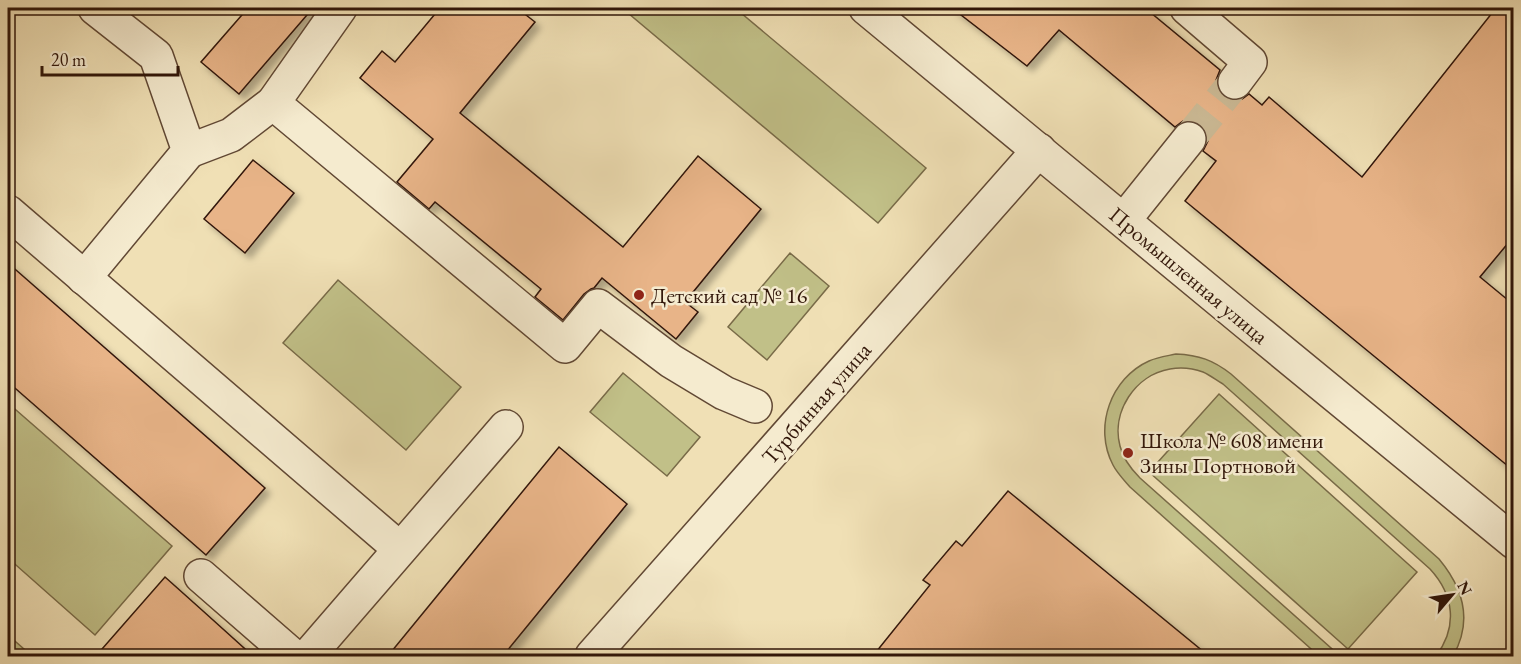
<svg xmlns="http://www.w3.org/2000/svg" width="1521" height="664" font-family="'EB Garamond',serif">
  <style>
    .green { fill: #c1c088; stroke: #796b48; stroke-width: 1.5 }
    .building { fill: #e8b488; stroke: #311609; stroke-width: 1.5; filter: url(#shadow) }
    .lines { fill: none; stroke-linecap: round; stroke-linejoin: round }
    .minor-tunnel { stroke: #cab893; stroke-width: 33; stroke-dasharray: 33 16; stroke-linecap: butt }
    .minor-casing { stroke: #614834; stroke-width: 36 }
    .minor { stroke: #f5ebcf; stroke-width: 33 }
    .poi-dot { fill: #8f2418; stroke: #f5ebcf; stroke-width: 2 }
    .labels { text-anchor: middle; stroke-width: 5; stroke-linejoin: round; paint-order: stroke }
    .street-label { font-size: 22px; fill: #311609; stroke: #f5ebcf }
    .poi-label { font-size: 22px; fill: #311609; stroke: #f5ebcf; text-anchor: start }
  </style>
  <defs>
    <filter id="shadow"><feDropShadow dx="5.5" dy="5.5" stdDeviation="3" flood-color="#0004"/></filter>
  </defs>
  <rect width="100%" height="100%" fill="#f0e0b5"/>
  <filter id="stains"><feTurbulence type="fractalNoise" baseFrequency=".00333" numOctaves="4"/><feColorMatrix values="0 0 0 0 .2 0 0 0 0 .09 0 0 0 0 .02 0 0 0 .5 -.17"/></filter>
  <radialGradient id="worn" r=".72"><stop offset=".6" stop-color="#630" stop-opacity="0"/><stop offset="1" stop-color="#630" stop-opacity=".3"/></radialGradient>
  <g class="green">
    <polygon points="622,8 735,8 926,168 878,223"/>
    <polygon points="790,253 829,286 767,360 728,327"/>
    <polygon points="338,280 461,387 406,450 283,343"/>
    <path d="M1176,354c23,1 37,6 55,20l208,185c25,30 34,62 14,97h-17c22,-29 18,-61 -6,-87l-207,-185c-7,-4 -13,-9 -20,-12 -11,-4 -22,-5 -33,-3 -35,6 -59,43 -50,77 3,13 11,23 20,32l200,178h-21l-189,-169c-6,-7 -13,-14 -17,-22 -20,-38 -2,-87 36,-104 9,-4 18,-5 27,-7z"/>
    <polygon points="623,373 700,437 667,476 590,412"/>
    <polygon points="1219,394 1417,572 1348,649 1149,472"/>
    <polygon points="8,403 172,546 95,635 8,558"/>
    <polygon points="8,635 32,656 11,656 8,653"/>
  </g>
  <g class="building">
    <polygon points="248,8 313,8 239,94 201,62"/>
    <polygon points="440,8 517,8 535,22 460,113 623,247 698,156 761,209 685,302 698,312 676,339 602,278 594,288 591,289 584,294 563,320 535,297 541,289 435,202 429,209 397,182 433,139 360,78 382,51 395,62"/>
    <polygon points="952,8 1145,8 1220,70 1216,80 1218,89 1223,97 1233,101 1242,99 1249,94 1262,105 1269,97 1362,177 1496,8 1514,8 1514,236 1480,277 1514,305 1514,471 1185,201 1216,161 1203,151 1208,141 1206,132 1201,125 1191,120 1183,121 1175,127 1059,30 1027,66"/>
    <polygon points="253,160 294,193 245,253 204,219"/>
    <polygon points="8,263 265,488 206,555 8,382"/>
    <polygon points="559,447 627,504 502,657 387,657"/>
    <polygon points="1008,491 1110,575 1210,657 872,657 930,585 923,580 956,541 962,546"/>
    <polygon points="165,577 203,611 254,657 95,657"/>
  </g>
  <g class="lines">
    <polyline class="minor-tunnel" points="1189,139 1235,82"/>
    <g class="minor-casing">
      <g id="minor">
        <polyline points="340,8 273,103 565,346 598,306 671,361 724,393 755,406"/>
        <polyline points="866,8 1247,323 1514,542"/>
        <polyline points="1187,8 1250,62 1235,82"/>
        <polyline points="189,151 231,135 273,103"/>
        <polyline points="8,212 400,549"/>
        <polyline points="1124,220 1189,139"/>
        <polyline points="84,278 189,151 156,56 95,8"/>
        <polyline points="201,576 293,656"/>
        <polyline points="308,656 506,427"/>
        <polyline points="592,656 1039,150"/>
      </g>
    </g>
    <use href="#minor" class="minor"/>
  </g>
  <g class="poi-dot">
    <circle cx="639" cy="295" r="6"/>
    <circle cx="1128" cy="453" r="6"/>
  </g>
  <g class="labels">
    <g class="street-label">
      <text transform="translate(1189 275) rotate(40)" y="8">Промышленная улица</text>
      <text transform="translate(816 403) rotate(-49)" y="8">Турбинная улица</text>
    </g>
    <g class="poi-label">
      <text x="651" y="303">Детский сад № 16</text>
      <text x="1140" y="448">Школа № 608 имени<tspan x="1140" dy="25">Зины Портновой</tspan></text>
    </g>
  </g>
  <rect width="1521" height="664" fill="none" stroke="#f0e0b5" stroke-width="30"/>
  <rect x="9" y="9" width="1503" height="646" fill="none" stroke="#311609" stroke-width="3"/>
  <rect x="15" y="15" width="1491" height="634" fill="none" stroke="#311609" stroke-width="1.5"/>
  <g transform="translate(1452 595) rotate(61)" stroke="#f5ebcf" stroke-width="4.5" paint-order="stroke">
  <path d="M0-4.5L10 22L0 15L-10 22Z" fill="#311609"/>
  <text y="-9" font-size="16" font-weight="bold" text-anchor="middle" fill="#311609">N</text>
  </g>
  <path d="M42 66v9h136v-9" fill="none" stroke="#311609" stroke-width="3"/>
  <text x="51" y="66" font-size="18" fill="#311609" stroke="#f5ebcf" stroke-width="4.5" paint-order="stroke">20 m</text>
  <rect width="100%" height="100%" filter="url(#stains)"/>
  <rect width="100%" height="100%" fill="url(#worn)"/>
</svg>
